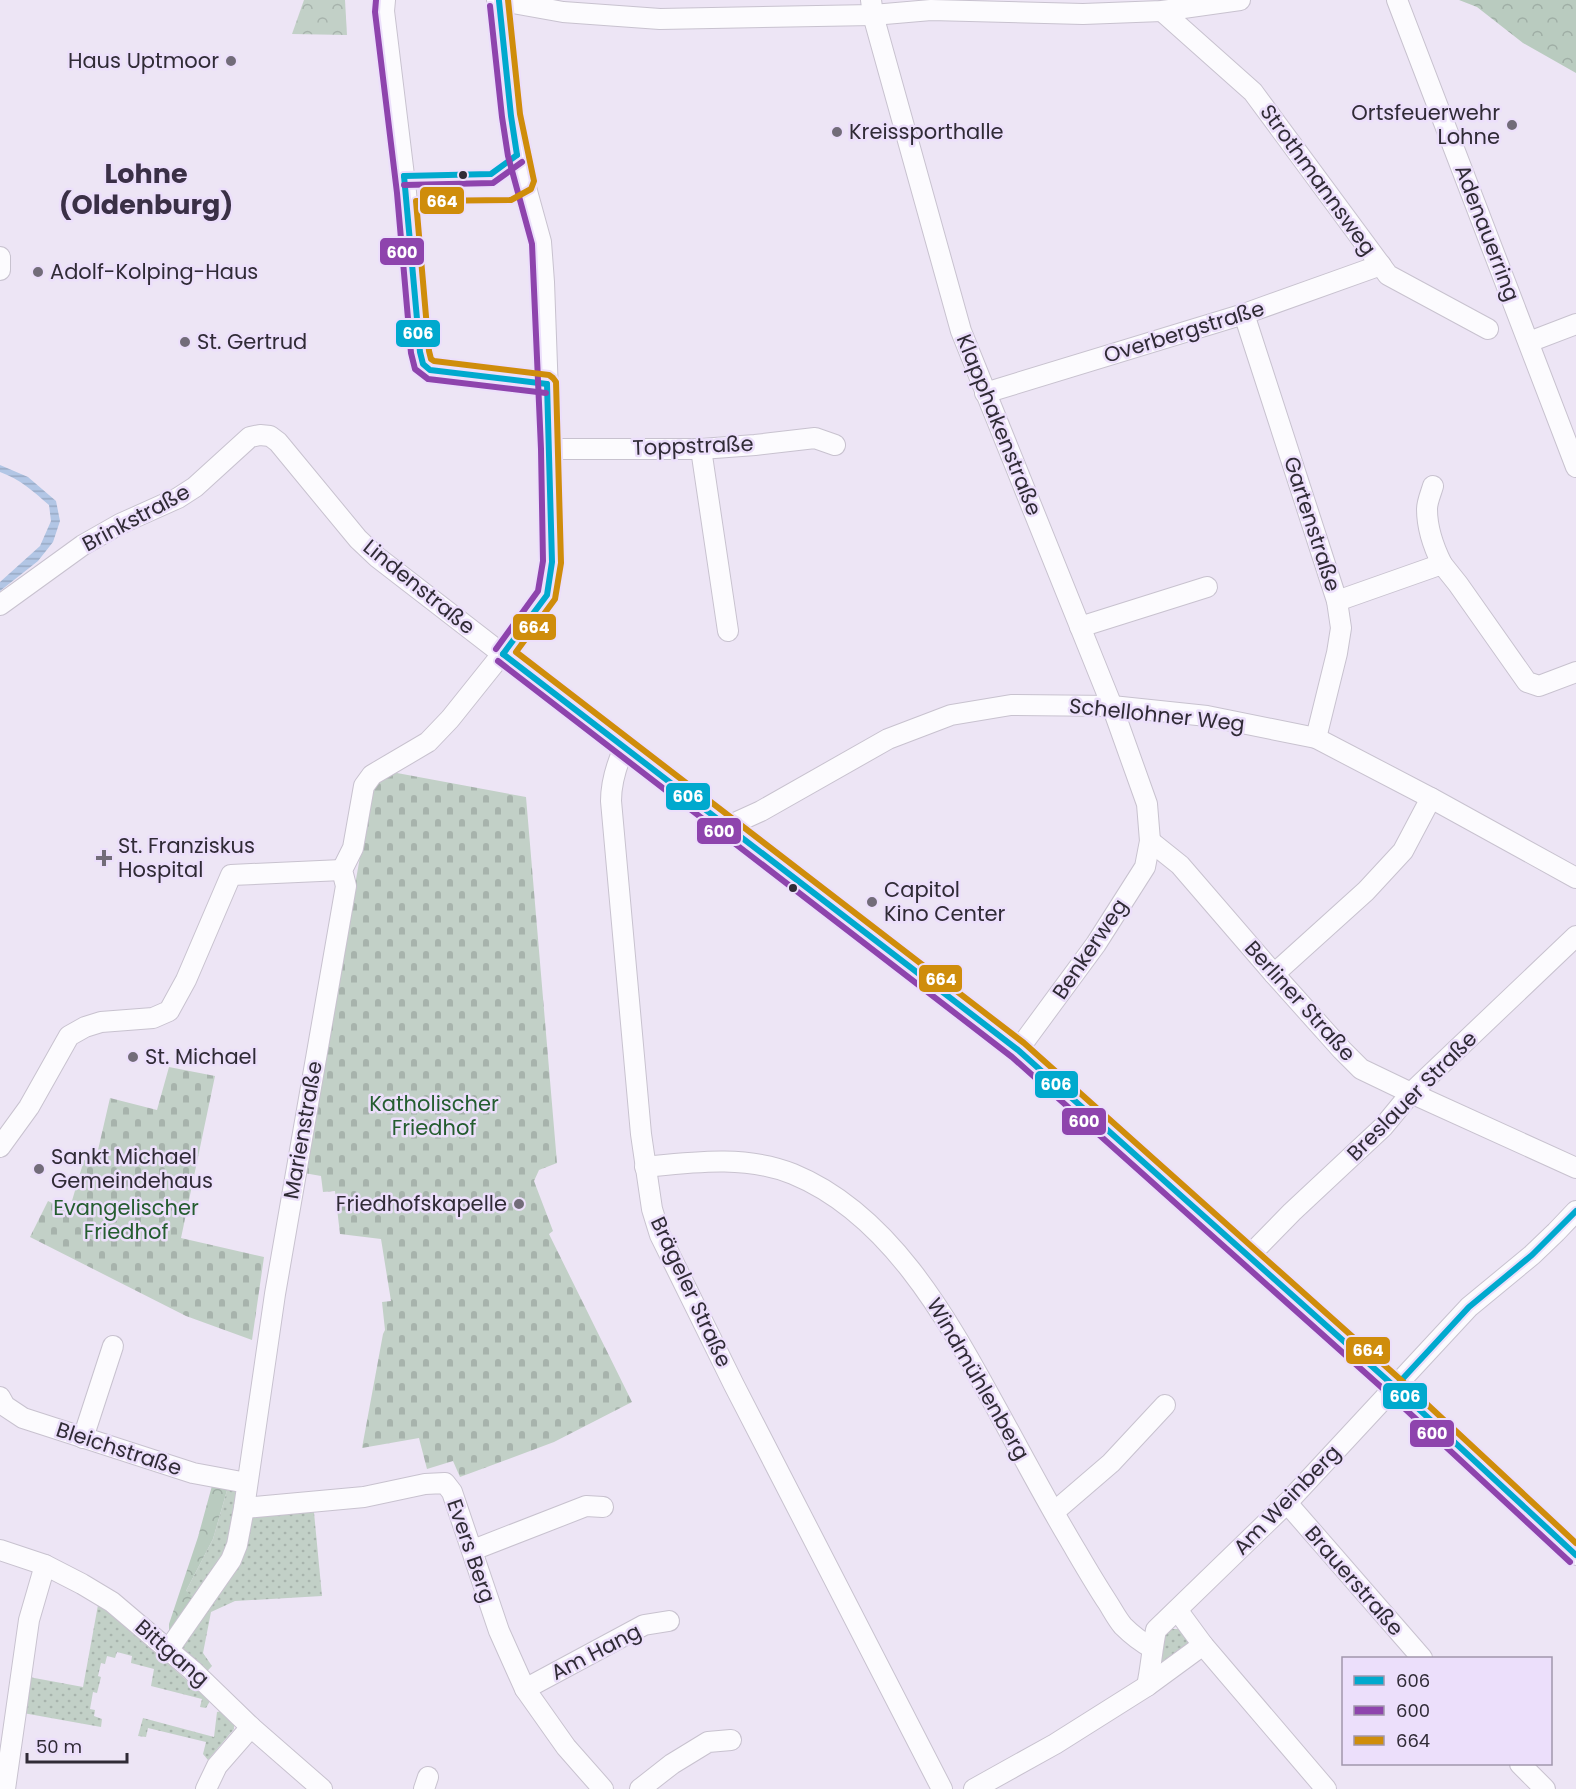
<svg xmlns="http://www.w3.org/2000/svg" width="1576" height="1789" font-family="Poppins,sans-serif">
  <style>
    .grass { fill: url(#grass-dots) }
    .forest { fill: url(#forest-crowns) }
    .cemetery { fill: url(#cemetery-stones) }
    .park { fill: url(#park-crowns) }
    .water { fill: url(#water-rules) }
    .lines { fill: none; stroke-linecap: round; stroke-linejoin: round }
    .minor-casing { stroke: #c8c2cf; stroke-width: 22 }
    .minor { stroke: #fcfbfe; stroke-width: 20 }
    .bus-1-casing { stroke: #ecdffb; stroke-width: 10 }
    .bus-2-casing { stroke: #ecdffb; stroke-width: 10 }
    .bus-3-casing { stroke: #ecdffb; stroke-width: 10 }
    .bus-1 { stroke: #00a9ce; stroke-width: 6 }
    .bus-2 { stroke: #8e44ad; stroke-width: 6 }
    .bus-3 { stroke: #cf8d0b; stroke-width: 6 }
    .poi-dot { fill: #726c79; stroke: #ecdffb; stroke-width: 2 }
    .bus-dot { fill: #302b36; stroke: #ecdffb; stroke-width: 2 }
    .labels { text-anchor: middle; stroke-width: 5; stroke-linejoin: round; paint-order: stroke }
    .poi-label { font-size: 21px; fill: #302b36; stroke: #ecdffb; text-anchor: start }
    .street-label { font-size: 21px; fill: #302b36; stroke: #ecdffb }
    .park-label { font-size: 21px; fill: #255d30; stroke: #ecdffb }
    .district-label { font-size: 27px; font-weight: bold; fill: #3a3046; stroke: #ecdffb }
    .line-badge { stroke: #ecdffb; stroke-width: 2 }
    .badge-label { font-size: 16px; text-anchor: middle; font-weight: bold; fill: #fff }
  </style>
  <defs>
    <pattern id="grass-dots" width="8" height="8" patternUnits="userSpaceOnUse" patternTransform="scale(1.5)"><rect width="8" height="8" fill="#c2d0c7"/><path d="M2 2h.1M6 6h.1" fill="none" stroke="#a7b3ac" stroke-width="1.8" stroke-linecap="round"/></pattern>
    <pattern id="forest-crowns" width="20" height="18" patternUnits="userSpaceOnUse" patternTransform="scale(1.5)"><rect width="20" height="18" fill="#b9cbbf"/><path d="M2 6a3 3 0 1 1 6 0M12 15a3 3 0 1 1 6 0" fill="none" stroke="#9faea5"/></pattern>
    <pattern id="cemetery-stones" width="16" height="16" patternUnits="userSpaceOnUse" patternTransform="scale(1.5)"><rect width="16" height="16" fill="#c2d0c7"/><path d="M2 7V4a2 2 0 0 1 4 0v3zM10 15v-3a2 2 0 0 1 4 0v3z" fill="#a7b3ac"/></pattern>
    <pattern id="park-crowns" width="20" height="18" patternUnits="userSpaceOnUse" patternTransform="scale(1.5)"><rect width="20" height="18" fill="#c2d0c7"/><path d="M2 6a3 3 0 1 1 6 0M12 15a3 3 0 1 1 6 0" fill="none" stroke="#a7b3ac"/></pattern>
    <pattern id="water-rules" width="6" height="5" patternUnits="userSpaceOnUse" patternTransform="scale(1.5)"><rect width="6" height="5" fill="#b2c6e5"/><path d="M0 2.5h6" fill="none" stroke="#99aac5"/></pattern>
  </defs>
  <rect width="100%" height="100%" fill="#ede5f5"/>
  <g class="grass">
    <polygon points="230,1480 247,1483 244,1508 313,1502 322,1596 235,1601 211,1612 203,1653 212,1666 201,1678 169,1649 186,1591 213,1539"/>
    <polygon points="98,1605 111,1613 210,1701 206,1708 200,1707 202,1699 151,1686 154,1669 131,1663 132,1656 117,1652 115,1658 107,1656 105,1664 101,1663 98,1676 101,1677 97,1693 93,1692 90,1709 95,1710 94,1716 102,1719 101,1727 23,1713 29,1677 83,1687"/>
    <polygon points="1168,1629 1178,1629 1192,1641 1162,1666 1158,1661 1162,1636"/>
    <polygon points="222,1711 234,1723 234,1729 208,1760 203,1754 206,1742 148,1728 146,1737 138,1736 143,1718 214,1737 217,1712"/>
  </g>
  <g class="forest">
    <polygon points="1459,0 1576,0 1576,73 1523,43 1477,7"/>
    <polygon points="230,1480 213,1539 186,1591 201,1604 169,1649 169,1624 198,1537 213,1482"/>
  </g>
  <g class="cemetery">
    <path d="M397,773l129,24 31,366 -18,7 -5,11 19,50 -4,3 83,168 -78,40 -94,35 -7,-16 -26,8 -8,-31 -57,10 21,-114 2,-4 -3,-28 9,-1 -10,-62 -41,-5 -5,-43 -12,1 -2,-16 -17,-3 68,-384c7,-10 13,-14 25,-16z"/>
    <polygon points="169,1067 215,1076 181,1238 264,1257 252,1340 186,1316 30,1237 48,1201 69,1211 84,1160 95,1163 110,1098 157,1110"/>
  </g>
  <polygon class="park" points="304,0 345,0 347,35 292,34"/>
  <path class="water" d="M0,465l28,12 28,24 4,20 -7,21 -15,19 -38,30v-9l40,-36 11,-25 -2,-16c-15,-13 -29,-26 -49,-33z"/>
  <g class="lines">
    <g class="minor-casing">
      <g id="minor">
        <polyline points="385,0 384,11 406,192 420,352 423,364 430,370 547,384"/>
        <polyline points="497,0 563,12 660,19 873,15 931,10 1083,14 1162,11 1240,0"/>
        <polyline points="871,0 873,15 961,331 1112,706 1147,804 1150,841 1145,867 1096,944 1018,1050"/>
        <polyline points="1397,0 1576,467"/>
        <polyline points="1162,11 1253,92 1388,275 1488,329"/>
        <polyline points="0,257 0,270"/>
        <polyline points="1244,314 1337,601 1341,628 1337,653 1316,738"/>
        <polyline points="1529,342 1576,324"/>
        <polyline points="985,393 1244,314 1381,265"/>
        <polyline points="550,449 701,449 755,445 815,438 835,445"/>
        <polyline points="701,449 728,631"/>
        <path d="M1433,486c-2,7 -6,16 -6,23 0,19 7,39 15,55"/>
        <polyline points="1337,601 1442,564 1458,584 1527,682 1539,686 1576,672"/>
        <polyline points="0,605 83,545 120,524 178,498 195,487 250,437 260,435 270,436 278,442 358,539 377,557 624,748 795,877 1018,1050 1395,1387 1576,1555"/>
        <polyline points="1080,627 1207,587"/>
        <path d="M624,748c-8,18 -13,34 -13,53l30,333 11,75 8,26 74,150 208,404"/>
        <polyline points="728,826 761,811 888,739 951,715 1011,705 1112,706 1207,716 1316,738 1431,798 1576,878"/>
        <polyline points="1150,841 1180,865 1274,974 1342,1050 1361,1069 1411,1093 1576,1168"/>
        <polyline points="1274,974 1366,891 1403,851 1431,798"/>
        <polyline points="0,1147 29,1107 69,1036 85,1027 101,1022 153,1018 169,1011 186,980 231,875 342,870"/>
        <path d="M645,1167c49,-5 101,-12 148,7 95,39 153,142 200,228 25,45 49,91 75,135 13,22 26,45 40,66 5,8 9,16 15,23 9,9 18,16 29,22"/>
        <polyline points="1249,1256 1292,1212 1383,1127 1411,1093 1576,936"/>
        <polyline points="0,1397 5,1406 23,1418 193,1473 247,1483"/>
        <polyline points="83,1438 113,1346"/>
        <polyline points="1287,1503 1422,1658"/>
        <polyline points="244,1508 364,1497 425,1484 445,1483 452,1492 499,1631 525,1689 566,1747 603,1789"/>
        <polyline points="1054,1512 1111,1463 1165,1405"/>
        <polyline points="0,1550 45,1565 82,1584 112,1602 192,1670 251,1727 322,1789"/>
        <polyline points="473,1550 586,1506 603,1507"/>
        <polyline points="1178,1611 1203,1645 1326,1789"/>
        <polyline points="169,1649 231,1560 237,1545 244,1508 275,1294 346,886 342,870 353,848 364,786 372,775 428,742 450,719 522,629 547,595 550,583 552,562 550,449 544,282 541,242 517,155 511,116 499,1"/>
        <path d="M1147,1686c4,-18 5,-37 9,-56l131,-127 182,-196 63,-52 24,-23 20,-21"/>
        <polyline points="525,1689 644,1625 669,1621"/>
        <polyline points="1520,1764 1545,1789"/>
        <polyline points="5,1789 29,1620 45,1565"/>
        <polyline points="206,1789 217,1766 251,1727"/>
        <polyline points="424,1789 428,1777"/>
        <polyline points="640,1789 672,1764 708,1742 731,1740"/>
        <polyline points="974,1789 1055,1744 1147,1686 1203,1645"/>
      </g>
    </g>
    <use href="#minor" class="minor"/>
    <g class="bus-1-casing">
      <g id="bus-1">
        <polyline points="499,1 511,116 517,155"/>
        <polyline points="404,176 420,352 423,364 430,370 547,384"/>
        <polyline points="404,176 491,174 517,155"/>
        <polyline points="503,654 1018,1050 1395,1387 1576,1555"/>
        <polyline points="503,654 547,595 552,562 547,384"/>
        <polyline points="1395,1387 1469,1307 1532,1255 1576,1211"/>
      </g>
    </g>
    <g class="bus-2-casing">
      <g id="bus-2">
        <polyline points="376,0 375,12 397,193 411,353 415,369 428,379 546,393"/>
        <polyline points="490,6 502,117 508,156 532,244 541,449 543,561 538,591 496,649"/>
        <polyline points="404,185 493,183 522,162"/>
        <polyline points="498,661 1012,1057 1389,1394 1570,1562"/>
      </g>
    </g>
    <g class="bus-3-casing">
      <polyline id="bus-3" points="508,0 520,114 534,181 531,189 511,200 416,201 429,351 431,359 434,361 549,375 553,378 556,382 561,563 555,599 516,652 1024,1043 1401,1380 1576,1543"/>
    </g>
    <use href="#bus-1" class="bus-1"/>
    <use href="#bus-2" class="bus-2"/>
    <use href="#bus-3" class="bus-3"/>
  </g>
  <g class="poi-dot">
    <circle cx="231" cy="61" r="6"/>
    <circle cx="1512" cy="125" r="6"/>
    <circle cx="837" cy="132" r="6"/>
    <circle cx="38" cy="272" r="6"/>
    <circle cx="185" cy="342" r="6"/>
    <path d="M101 849h6v6h6v6h-6v6h-6v-6h-6v-6h6z"/>
    <circle cx="872" cy="902" r="6"/>
    <circle cx="133" cy="1057" r="6"/>
    <circle cx="39" cy="1169" r="6"/>
    <circle cx="519" cy="1204" r="6"/>
  </g>
  <g class="bus-dot">
    <circle cx="463" cy="175" r="5"/>
    <circle cx="793" cy="888" r="5"/>
  </g>
  <g class="labels">
    <g class="poi-label">
      <text x="219" y="68" text-anchor="end">Haus Uptmoor</text>
      <text x="1500" y="120" text-anchor="end">Ortsfeuerwehr<tspan x="1500" dy="24">Lohne</tspan></text>
      <text x="849" y="139">Kreissporthalle</text>
      <text x="50" y="279">Adolf-Kolping-Haus</text>
      <text x="197" y="349">St. Gertrud</text>
      <text x="118" y="853">St. Franziskus<tspan x="118" dy="24">Hospital</tspan></text>
      <text x="884" y="897">Capitol<tspan x="884" dy="24">Kino Center</tspan></text>
      <text x="145" y="1064">St. Michael</text>
      <text x="51" y="1164">Sankt Michael<tspan x="51" dy="24">Gemeindehaus</tspan></text>
      <text x="507" y="1211" text-anchor="end">Friedhofskapelle</text>
    </g>
    <g class="street-label">
      <text transform="translate(1318 180) rotate(54)" y="7">Strothmannsweg</text>
      <text transform="translate(1487 233) rotate(69)" y="7">Adenauerring</text>
      <text transform="translate(1184 332) rotate(-17)" y="7">Overbergstraße</text>
      <text transform="translate(999 425) rotate(68)" y="7">Klapphakenstraße</text>
      <text transform="translate(693 446) rotate(-2)" y="7">Toppstraße</text>
      <text transform="translate(136 518) rotate(-28)" y="7">Brinkstraße</text>
      <text transform="translate(1312 524) rotate(72)" y="7">Gartenstraße</text>
      <text transform="translate(419 587) rotate(39)" y="7">Lindenstraße</text>
      <text transform="translate(1157 715) rotate(6)" y="7">Schellohner Weg</text>
      <text transform="translate(1090 949) rotate(-56)" y="7">Benkerweg</text>
      <text transform="translate(1300 1001) rotate(48)" y="7">Berliner Straße</text>
      <text transform="translate(1412 1096) rotate(-45)" y="7">Breslauer Straße</text>
      <text transform="translate(303 1130) rotate(-80)" y="7">Marienstraße</text>
      <text transform="translate(691 1292) rotate(65)" y="7">Brägeler Straße</text>
      <text transform="translate(978 1379) rotate(60)" y="7">Windmühlenberg</text>
      <text transform="translate(119 1449) rotate(18)" y="7">Bleichstraße</text>
      <text transform="translate(1287 1500) rotate(-46)" y="7">Am Weinberg</text>
      <text transform="translate(471 1551) rotate(71)" y="7">Evers Berg</text>
      <text transform="translate(1354 1581) rotate(49)" y="7">Brauerstraße</text>
      <text transform="translate(596 1652) rotate(-27)" y="7">Am Hang</text>
      <text transform="translate(172 1653) rotate(41)" y="7">Bittgang</text>
    </g>
    <g class="park-label">
      <text x="434" y="1111">Katholischer<tspan x="434" dy="24">Friedhof</tspan></text>
      <text x="126" y="1215">Evangelischer<tspan x="126" dy="24">Friedhof</tspan></text>
    </g>
    <g class="district-label">
      <text x="146" y="183">Lohne<tspan x="146" dy="31">(Oldenburg)</tspan></text>
    </g>
  </g>
  <g class="line-badge">
    <rect x="419" y="186" width="46" height="29" rx="6" fill="#cf8d0b"/>
    <rect x="379" y="237" width="46" height="29" rx="6" fill="#8e44ad"/>
    <rect x="395" y="319" width="46" height="29" rx="6" fill="#00a9ce"/>
    <rect x="512" y="613" width="45" height="28" rx="6" fill="#cf8d0b"/>
    <rect x="665" y="782" width="46" height="29" rx="6" fill="#00a9ce"/>
    <rect x="696" y="817" width="46" height="28" rx="6" fill="#8e44ad"/>
    <rect x="918" y="964" width="45" height="29" rx="6" fill="#cf8d0b"/>
    <rect x="1034" y="1070" width="45" height="29" rx="6" fill="#00a9ce"/>
    <rect x="1061" y="1107" width="46" height="29" rx="6" fill="#8e44ad"/>
    <rect x="1345" y="1336" width="46" height="29" rx="6" fill="#cf8d0b"/>
    <rect x="1382" y="1382" width="46" height="28" rx="6" fill="#00a9ce"/>
    <rect x="1409" y="1419" width="46" height="29" rx="6" fill="#8e44ad"/>
  </g>
  <g class="badge-label">
    <text x="442" y="207">664</text>
    <text x="402" y="258">600</text>
    <text x="418" y="339">606</text>
    <text x="534" y="633">664</text>
    <text x="688" y="802">606</text>
    <text x="719" y="837">600</text>
    <text x="941" y="985">664</text>
    <text x="1056" y="1090">606</text>
    <text x="1084" y="1127">600</text>
    <text x="1368" y="1356">664</text>
    <text x="1405" y="1402">606</text>
    <text x="1432" y="1439">600</text>
  </g>
  <rect x="1342" y="1657" width="210" height="108" fill="#ecdffb" stroke="#a197ac" stroke-width="1.5"/>
  <rect x="1354" y="1676" width="30" height="9" fill="#00a9ce" stroke="#a197ac" stroke-width="1.5"/>
  <text x="1396" y="1687" font-size="18" fill="#302b36">606</text>
  <rect x="1354" y="1706" width="30" height="9" fill="#8e44ad" stroke="#a197ac" stroke-width="1.5"/>
  <text x="1396" y="1717" font-size="18" fill="#302b36">600</text>
  <rect x="1354" y="1736" width="30" height="9" fill="#cf8d0b" stroke="#a197ac" stroke-width="1.5"/>
  <text x="1396" y="1747" font-size="18" fill="#302b36">664</text>
  <path d="M27 1753v9h100v-9" fill="none" stroke="#302b36" stroke-width="3"/>
  <text x="36" y="1753" font-size="18" fill="#302b36" stroke="#ecdffb" stroke-width="4.5" paint-order="stroke">50 m</text>
</svg>
